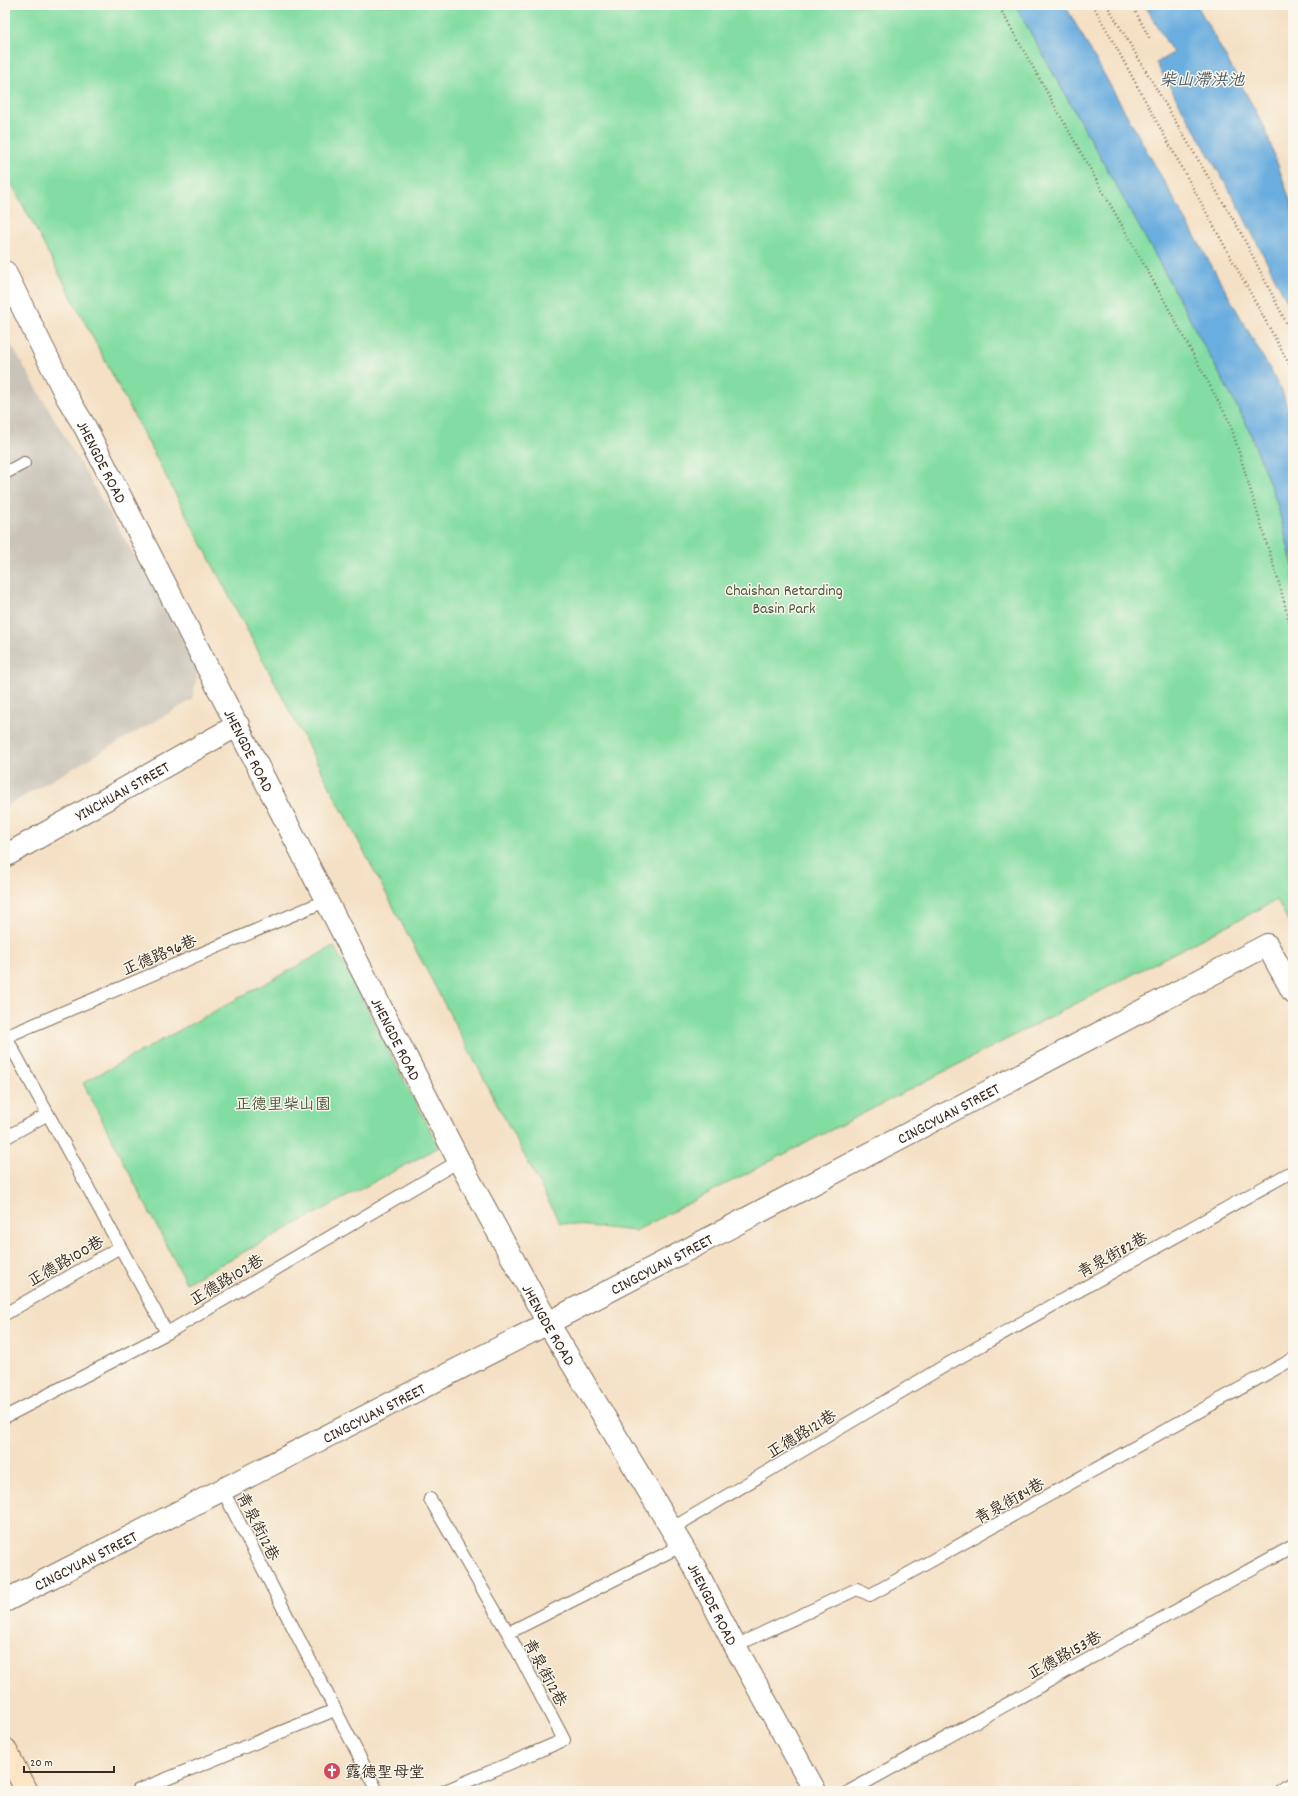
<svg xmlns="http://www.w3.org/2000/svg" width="1298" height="1796" font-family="Dekko,'LXGW WenKai TC',sans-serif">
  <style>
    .industrial { fill: #c9c3b8 }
    .green { fill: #83dda3; stroke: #5f8460 }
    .water { fill: #6baddf; stroke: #536c7e }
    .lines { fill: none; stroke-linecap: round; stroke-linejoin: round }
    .lane-casing { stroke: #7c6a58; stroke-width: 14 }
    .street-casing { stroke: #7c6a58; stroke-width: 24 }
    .secondary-casing { stroke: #7c6a58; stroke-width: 24 }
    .path { stroke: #7c6a58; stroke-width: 2.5; stroke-dasharray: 1 3; stroke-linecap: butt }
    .lane { stroke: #fff; stroke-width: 12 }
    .street { stroke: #fff; stroke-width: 22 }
    .secondary { stroke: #fee5c5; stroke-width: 22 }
    .labels { text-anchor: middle; stroke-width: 3; stroke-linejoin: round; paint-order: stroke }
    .street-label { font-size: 16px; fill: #3b2a1e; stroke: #fbf7ec }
    .park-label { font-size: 16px; fill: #4d573f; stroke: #fbf7ec }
    .poi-label { font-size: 16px; fill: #3b2a1e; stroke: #fbf7ec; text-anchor: start }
    .water-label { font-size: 17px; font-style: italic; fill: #4c5862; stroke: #fbf7ec }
  </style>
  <rect width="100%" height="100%" fill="#fbf7ec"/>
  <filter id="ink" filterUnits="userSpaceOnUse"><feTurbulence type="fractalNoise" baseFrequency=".025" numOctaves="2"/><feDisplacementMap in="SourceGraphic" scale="8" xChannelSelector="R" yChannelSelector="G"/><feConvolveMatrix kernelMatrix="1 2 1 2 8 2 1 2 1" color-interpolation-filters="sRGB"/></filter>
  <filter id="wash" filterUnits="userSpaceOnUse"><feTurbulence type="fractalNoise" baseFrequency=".012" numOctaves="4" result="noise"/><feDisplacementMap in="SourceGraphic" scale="16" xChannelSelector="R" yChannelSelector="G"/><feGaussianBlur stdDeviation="0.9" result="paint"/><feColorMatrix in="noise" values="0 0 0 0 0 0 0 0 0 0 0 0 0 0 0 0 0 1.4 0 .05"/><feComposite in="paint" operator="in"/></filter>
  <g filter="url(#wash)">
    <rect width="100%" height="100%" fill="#f4e0c4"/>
    <polygon class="industrial" points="5,334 199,667 192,700 5,807"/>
    <g class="green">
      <polygon points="5,5 1015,5 1154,253 1248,427 1277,503 1293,566 1293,930 1277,900 635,1231 560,1223 5,171"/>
      <polygon points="334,946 439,1147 186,1283 83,1083"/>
    </g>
    <g class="water">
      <polygon points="1015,5 1065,5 1282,391 1293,426 1293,566 1277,503 1248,427 1154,253"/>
      <polygon points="1145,5 1197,5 1264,126 1293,208 1293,313 1236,202 1156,63 1173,53"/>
    </g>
  </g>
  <g filter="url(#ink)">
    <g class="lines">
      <g class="lane-casing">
        <g id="lane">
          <polyline points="5,473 24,463"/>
          <polyline points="5,1037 325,901"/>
          <polyline points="6,1037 167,1333"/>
          <polyline points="5,1138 48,1114"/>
          <polyline points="5,1314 120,1247"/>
          <polyline points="5,1417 167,1333 459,1161"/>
          <polyline points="222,1489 377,1791"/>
          <polyline points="430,1499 508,1633"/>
          <polyline points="671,1529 946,1365 1293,1171"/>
          <polyline points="735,1646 857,1589 870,1595 1293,1359"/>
          <polyline points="137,1791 335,1710"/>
          <polyline points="445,1791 564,1740 508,1633 681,1546"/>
          <polyline points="850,1791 1293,1546"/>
          <polyline points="1282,1791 1293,1785"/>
        </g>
      </g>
      <g class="street-casing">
        <g id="street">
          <path id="s1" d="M5,272l62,125 18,30 374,734 89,162 147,245 40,78 80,145"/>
          <path id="s2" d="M5,856l233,-131"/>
          <path id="s3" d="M5,1601l543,-278 719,-378 26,47"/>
        </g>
      </g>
      <g class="secondary-casing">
        <polyline id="secondary" points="5,1749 27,1791"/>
      </g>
      <g class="path">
        <polyline points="998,5 1165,302 1230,423 1281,590 1293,638"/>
        <polyline points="1093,5 1293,371"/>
        <polyline points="1107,5 1240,231 1293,336"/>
        <polyline points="1132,5 1150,39"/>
      </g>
      <use href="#lane" class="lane"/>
      <use href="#street" class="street"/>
      <use href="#secondary" class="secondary"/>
    </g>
  </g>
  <defs>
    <g id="church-disc" transform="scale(0.9)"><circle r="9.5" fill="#d1495b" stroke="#fbf7ec"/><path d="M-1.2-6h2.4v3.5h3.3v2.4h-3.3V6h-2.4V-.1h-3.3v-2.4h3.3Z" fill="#fff"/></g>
  </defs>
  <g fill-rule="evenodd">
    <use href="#church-disc" x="332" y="1771"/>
  </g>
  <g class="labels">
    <g class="street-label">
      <text dy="6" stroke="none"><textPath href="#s1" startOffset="213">JHENGDE ROAD</textPath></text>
      <text dy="6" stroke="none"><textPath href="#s1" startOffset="537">JHENGDE ROAD</textPath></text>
      <text dy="6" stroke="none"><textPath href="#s2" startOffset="134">YINCHUAN STREET</textPath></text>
      <text transform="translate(159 954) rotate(-23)" y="6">正德路96巷</text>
      <text dy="6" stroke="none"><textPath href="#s1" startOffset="861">JHENGDE ROAD</textPath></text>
      <text dy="6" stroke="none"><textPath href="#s3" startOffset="1062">CINGCYUAN STREET</textPath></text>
      <text transform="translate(1112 1254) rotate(-29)" y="6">青泉街82巷</text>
      <text transform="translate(65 1260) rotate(-30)" y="6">正德路100巷</text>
      <text dy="6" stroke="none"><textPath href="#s3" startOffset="738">CINGCYUAN STREET</textPath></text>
      <text transform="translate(226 1279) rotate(-31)" y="6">正德路102巷</text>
      <text dy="6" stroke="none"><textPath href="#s1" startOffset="1185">JHENGDE ROAD</textPath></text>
      <text dy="6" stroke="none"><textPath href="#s3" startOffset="414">CINGCYUAN STREET</textPath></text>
      <text transform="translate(801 1433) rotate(-31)" y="6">正德路121巷</text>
      <text transform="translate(1009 1500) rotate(-29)" y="6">青泉街84巷</text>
      <text transform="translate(259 1526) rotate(63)" y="6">青泉街12巷</text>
      <text dy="6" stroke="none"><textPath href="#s3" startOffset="90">CINGCYUAN STREET</textPath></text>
      <text dy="6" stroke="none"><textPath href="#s1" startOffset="1509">JHENGDE ROAD</textPath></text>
      <text transform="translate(1064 1654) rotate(-29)" y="6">正德路153巷</text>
      <text transform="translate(546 1672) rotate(62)" y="6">青泉街12巷</text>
    </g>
    <g class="park-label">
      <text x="784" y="595">Chaishan Retarding<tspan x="784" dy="18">Basin Park</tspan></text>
      <text x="283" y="1109">正德里柴山園</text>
    </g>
    <g class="poi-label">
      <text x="345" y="1777">露德聖母堂</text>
    </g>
    <g class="water-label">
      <text x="1202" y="85">柴山滯洪池</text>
    </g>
  </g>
  <rect width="1298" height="1796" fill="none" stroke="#fbf7ec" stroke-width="20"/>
  <path d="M24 1766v6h90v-6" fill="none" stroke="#3b2a1e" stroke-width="2"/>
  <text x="30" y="1766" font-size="12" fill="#3b2a1e" stroke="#fbf7ec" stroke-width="3" paint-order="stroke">20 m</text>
</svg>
